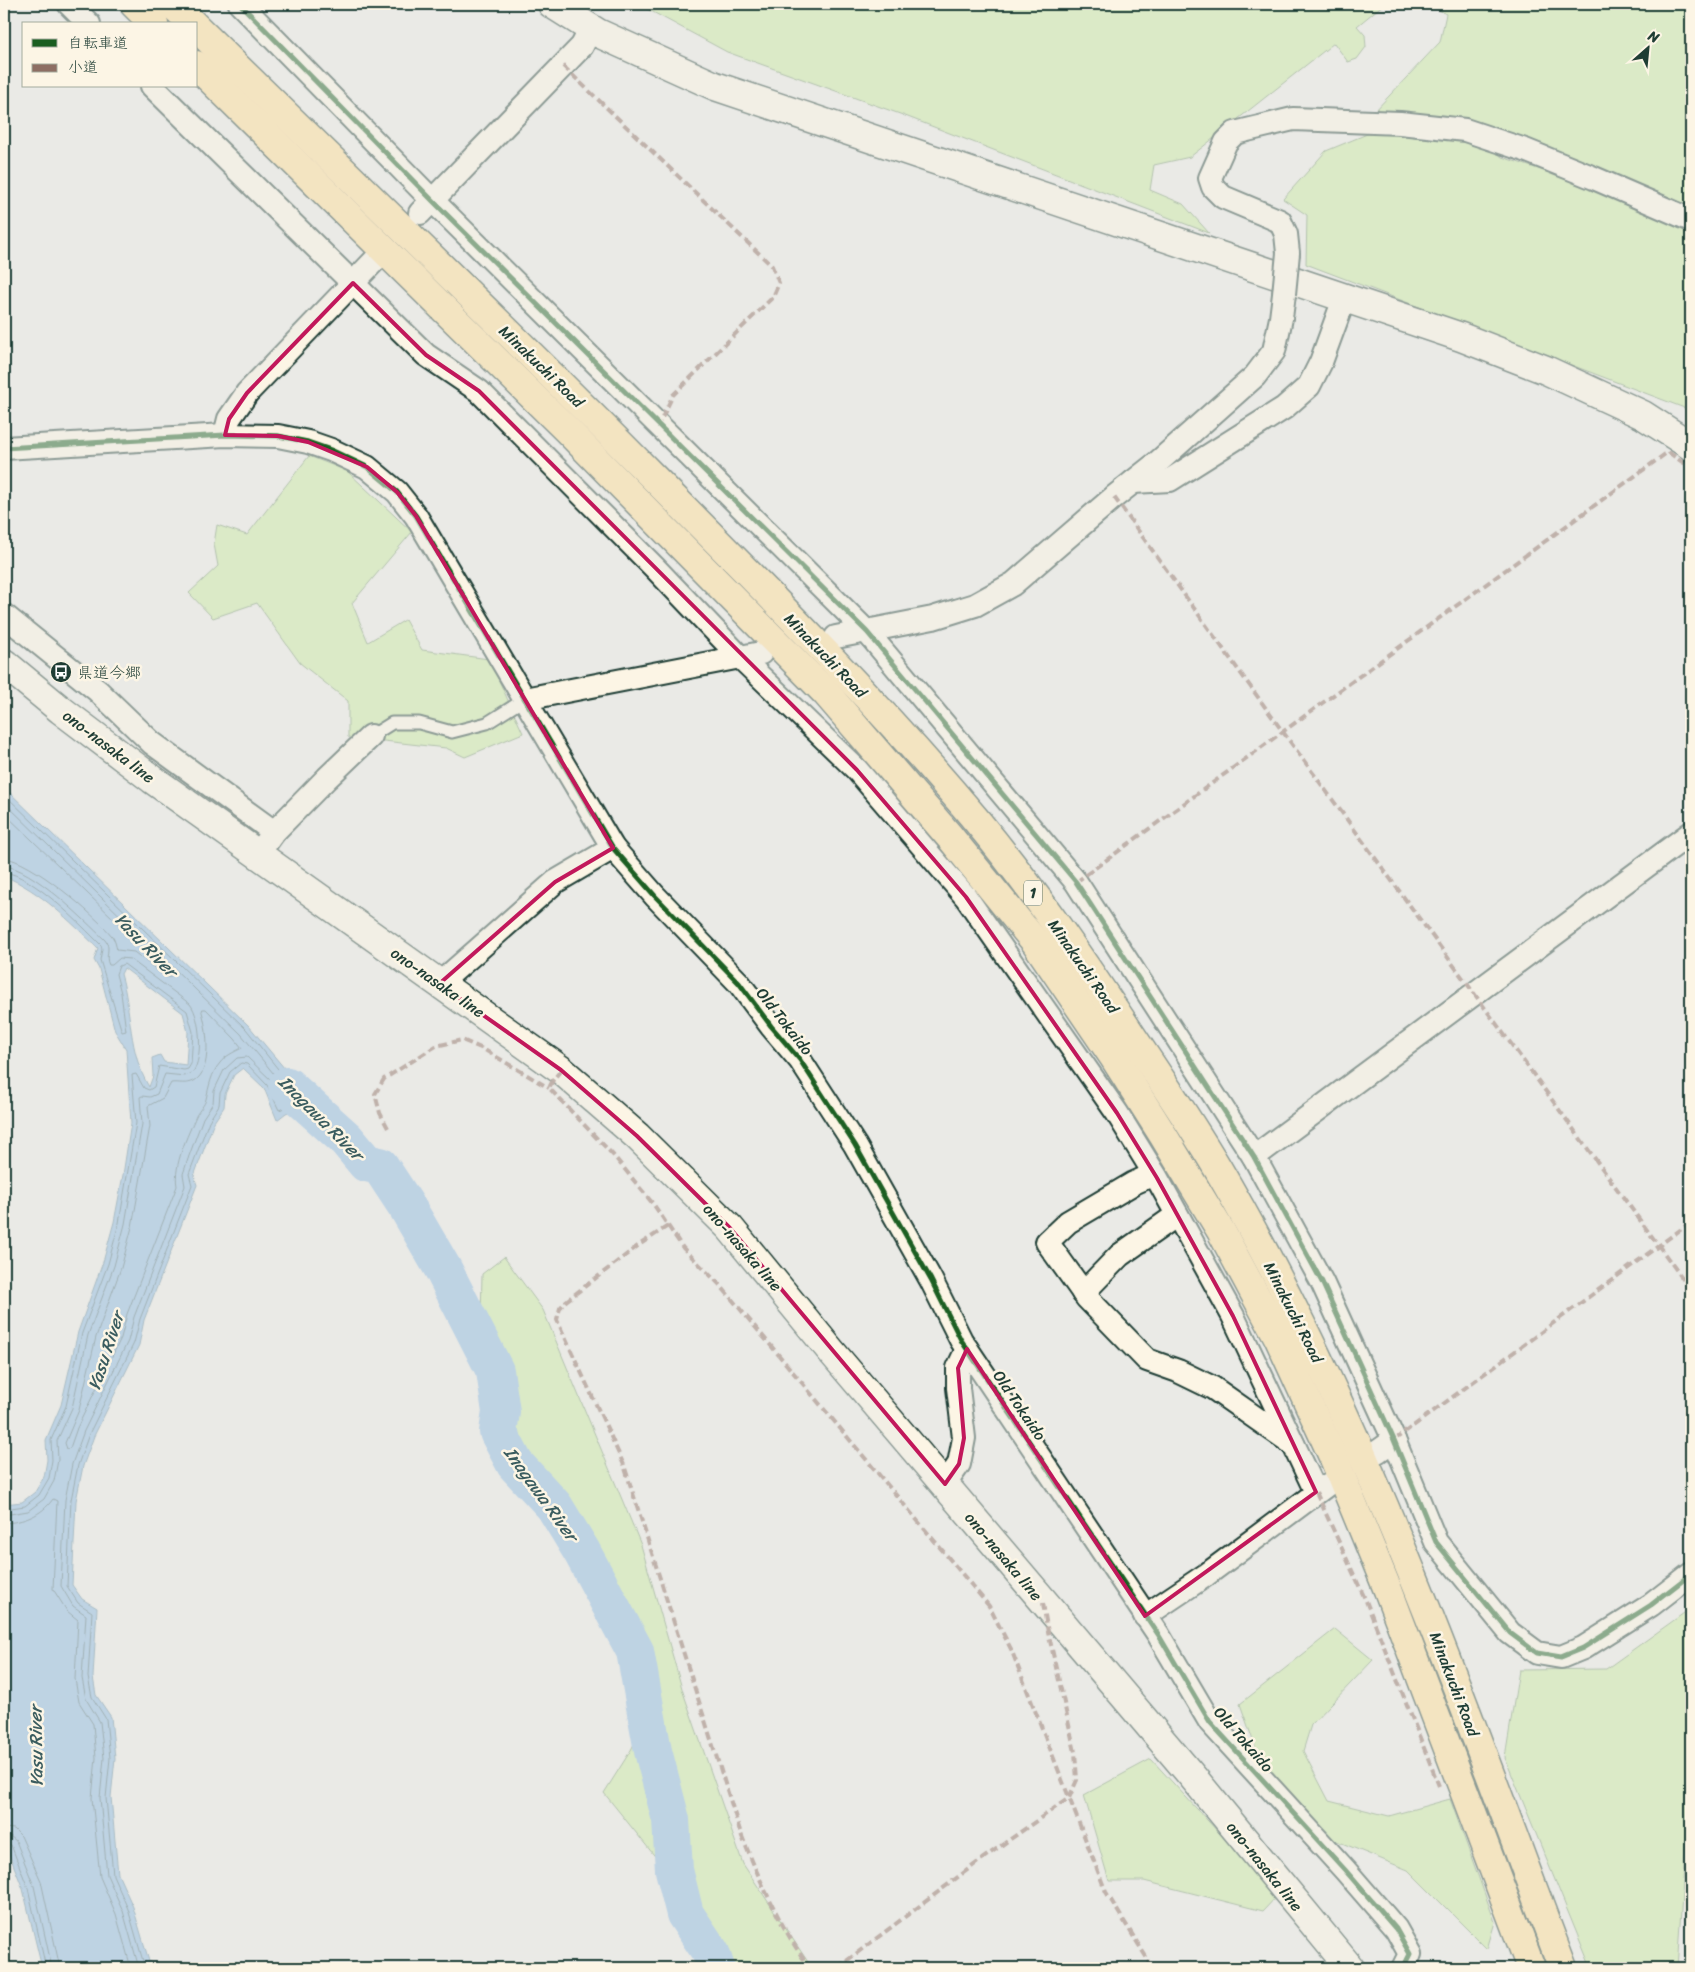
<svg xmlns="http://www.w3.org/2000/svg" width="1695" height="1972" font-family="Sriracha,'Klee One',sans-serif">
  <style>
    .green { fill: #c9eaa3; stroke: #74946c }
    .water { fill: #8ab8e1; stroke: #5f879c; fill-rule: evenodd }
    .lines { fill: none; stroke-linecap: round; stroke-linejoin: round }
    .shore { stroke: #4a6e79; stroke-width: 1 }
    .river { stroke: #8ab8e1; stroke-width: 38 }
    .lane-casing { stroke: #1f3d34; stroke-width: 15 }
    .street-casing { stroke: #1f3d34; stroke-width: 26 }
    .secondary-casing { stroke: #1f3d34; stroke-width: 31 }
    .highway-casing { stroke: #1f3d34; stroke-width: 31 }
    .lane { stroke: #fcf5e5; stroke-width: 11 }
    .street { stroke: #fcf5e5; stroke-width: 22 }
    .secondary { stroke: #fcf5e5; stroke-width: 28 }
    .highway { stroke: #ffdd96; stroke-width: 28 }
    .street-bridge-casing { stroke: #1f3d34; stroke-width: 26; stroke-linecap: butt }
    .street-bridge { stroke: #fcf5e5; stroke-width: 22 }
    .quiet { stroke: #8d6e63; stroke-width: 4; stroke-dasharray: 8 4; stroke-linecap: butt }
    .cycleway-casing { stroke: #fcf5e5; stroke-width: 8 }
    .cycleway { stroke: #1b5e20; stroke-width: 5 }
    .marked { fill: none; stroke: #c2185b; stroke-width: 4; stroke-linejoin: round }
    .labels { text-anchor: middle; stroke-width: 5; stroke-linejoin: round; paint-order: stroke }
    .shield { fill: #fcf5e5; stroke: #617469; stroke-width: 1 }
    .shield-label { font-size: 15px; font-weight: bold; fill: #1f3d34 }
    .street-label { font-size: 16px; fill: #1f3d34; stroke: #fcf5e5 }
    .poi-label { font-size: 16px; fill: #1f3d34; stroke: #fcf5e5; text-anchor: start }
    .water-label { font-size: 18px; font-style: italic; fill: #3a5c5f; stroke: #fcf5e5 }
  </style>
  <rect width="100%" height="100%" fill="#eaeae6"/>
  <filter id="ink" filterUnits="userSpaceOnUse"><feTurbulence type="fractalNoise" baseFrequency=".02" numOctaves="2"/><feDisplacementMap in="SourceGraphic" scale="10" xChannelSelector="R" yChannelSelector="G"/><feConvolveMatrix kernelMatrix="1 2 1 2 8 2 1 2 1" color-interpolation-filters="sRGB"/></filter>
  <g filter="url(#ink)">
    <g class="green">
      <polygon points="638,4 1384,4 1357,26 1365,35 1366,47 1357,59 1348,62 1334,43 1190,157 1154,165 1150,190 1183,204 1209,233 900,114 727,52"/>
      <polygon points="1428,4 1691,4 1691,412 1687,409 1306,264 1307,215 1283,199 1326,151 1384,127 1478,137 1502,157 1562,177 1620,186 1532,140 1491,128 1373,113 1440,42 1446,14"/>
      <polygon points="309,456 347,471 412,532 352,603 368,642 405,620 422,650 489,659 523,733 465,757 446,748 348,737 348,701 300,663 257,603 213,618 189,593 218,566 214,544 217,525 247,535"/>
      <polygon points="504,1257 543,1310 641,1545 683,1692 743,1864 812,1968 706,1968 695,1906 604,1793 631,1750 653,1704 617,1602 511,1435 481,1319 482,1274"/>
      <polygon points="1691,1608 1691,1765 1677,1968 1591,1968 1505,1758 1519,1670 1606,1669"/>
      <polygon points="1335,1629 1373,1660 1311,1725 1303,1751 1329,1801 1389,1816 1450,1799 1495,1922 1487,1949 1408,1870 1332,1839 1260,1760 1240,1704"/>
      <polygon points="1151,1759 1277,1896 1263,1911 1144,1881 1109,1881 1084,1795"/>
    </g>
    <path class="water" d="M4,787l245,239 82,98 -35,-15 -10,4 -9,7 -13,-32 -21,-20 -9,7 -9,19 -1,13 -10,15 -20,54 3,9 -53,135 -5,25 -45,91 -11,30 -7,35 -4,84 10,14 15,9 -4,69 3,18 15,22 4,41 -4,39 7,77 15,33 18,61h-109l-19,-79 -19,-48v-337l18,-2 13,-10 9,-15 3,-17 -1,-20 15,-35 17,-73 25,-70 11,-40 9,-47 8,-52 -5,-74 -11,-18 -16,-62 -5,-9 4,-12c-29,-27 -57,-57 -94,-72zM124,968l59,45 5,19 -2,33 -22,-3 -4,-7 -8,3 1,18 -4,11c-21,-35 -17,-76 -28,-113z"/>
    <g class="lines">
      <g class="shore">
        <polyline points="4,794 246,1029 306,1104 304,1107 295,1104 279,1110 267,1085 247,1064 241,1063 230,1072 220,1093 219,1105 209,1121 189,1174 192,1185 140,1319 134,1343 89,1434 78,1465 71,1500 67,1586 78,1603 92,1612 88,1677 92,1697 106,1719 110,1758 106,1798 113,1875 128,1909 145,1968"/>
        <polyline points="4,802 241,1034 292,1096 291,1099 281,1101 273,1082 247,1057 237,1058 224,1070 214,1091 213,1103 203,1118 189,1156 183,1174 185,1186 134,1317 128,1341 84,1431 72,1464 65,1500 61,1586 73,1606 86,1615 82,1678 86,1699 100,1722 104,1758 100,1798 107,1875 123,1911 139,1968"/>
        <path d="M4,813l166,160v4h-4l-32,-25 -17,-2c-1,-4 -2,-10 -5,-14 -17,-21 -82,-77 -108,-78"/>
        <path d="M4,866c28,1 80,54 101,74 7,8 -1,16 4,25h3l8,-7 10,1 60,45c11,14 13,54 3,68l-8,4 -20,-2 -8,20 -7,3 -8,-1 -2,1 2,27 -17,100 -11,42 -26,69 -16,73 -15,33 1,19 -4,21 -10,18 -16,12 -24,4"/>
        <path d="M4,872c29,3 76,52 97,73l1,4 -2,11 22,72 4,-1 -5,-38 -5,-19 3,-8 5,-2 63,47 6,21 -2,32 -3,5 -4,1 -25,-4 -5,21 -5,3 -5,-2 -8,-14 -4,1 4,48 -17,100 -11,41 -26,69 -16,73 -15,34 1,20 -3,18 -10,17 -14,11 -21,3"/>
        <path d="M203,1009h3l29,30 7,9c-8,4 -17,8 -22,15 -9,10 -11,24 -14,36 -1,6 -7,11 -10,17 -8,19 -23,49 -19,70l-50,128 -6,24 -44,90 -7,20 -3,1 -2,-6 14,-33 17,-73 25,-69 11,-41 18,-101 -2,-20 15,-8 8,-15c8,-1 15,2 23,-2 19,-10 13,-53 8,-69z"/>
        <path d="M4,1523c19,-1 37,-7 49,-24l4,2 -4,88 14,22 11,9 -3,59 4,23 14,22 3,34 -4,40 8,79 16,37 15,54"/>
        <polyline points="4,1828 14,1829 21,1836 41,1881 60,1968"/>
        <polyline points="4,1835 10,1836 16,1841 34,1886 52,1968"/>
        <polyline points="4,1841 11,1845 28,1888 46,1968"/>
      </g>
      <polyline class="river" points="287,1086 346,1139 366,1163 380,1166 407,1207 443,1269 495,1371 501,1412 498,1432 515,1464 554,1506 582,1552 635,1651 653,1751 671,1820 674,1870 685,1914 711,1953 716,1968"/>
      <g class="lane-casing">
        <polyline id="lane" points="371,736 392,723 419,723 452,732 487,723 525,699"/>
      </g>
      <g class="street-casing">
        <g id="street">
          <polyline points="69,4 89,24"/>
          <polyline points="240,4 433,201 867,632 1076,882 1254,1157 1322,1282 1394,1440 1436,1542 1510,1633 1537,1653 1561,1657 1583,1648 1651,1605 1691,1574"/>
          <polyline points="152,86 426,355 479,391 655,568 740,657 857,770 966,897 1117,1113 1157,1178 1233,1316 1316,1492"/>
          <polyline points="420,213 582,46 591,28"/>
          <polyline points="1288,253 1286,234 1280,221 1223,197 1213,187 1210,178 1226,142 1235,133 1247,130 1293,119 1400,123 1465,130 1525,150 1594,178 1691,220"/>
          <polyline points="225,435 229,419 247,393 377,258"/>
          <polyline points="4,448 225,435 278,436 308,442 331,450 367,467 397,492 416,516 613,848 655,896 739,983 771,1026 800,1060 855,1145 931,1280 961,1340 1158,1634 1210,1722 1345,1870 1396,1929 1410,1954 1403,1968"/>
          <polyline points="1133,482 1170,480 1284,408 1309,386 1321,362 1344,299"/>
          <polyline points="4,615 98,691 152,743 274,832 258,854"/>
          <polyline points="836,637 933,618 975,605 1013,584 1114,497 1157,463 1255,376 1274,351 1281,318 1284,294"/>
          <polyline points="525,699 761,653"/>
          <polyline points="274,832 327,778 371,736"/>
          <polyline points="439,984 555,882 613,848"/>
          <polyline points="1254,1157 1691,833"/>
          <polyline points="1154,1174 1134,1183 1068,1222 1047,1242 1087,1298 1147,1360 1178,1371 1213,1388 1293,1444"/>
          <polyline points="1083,1293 1120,1255 1177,1215"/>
          <polyline points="1377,1452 1394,1440"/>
          <polyline points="945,1484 959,1464 964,1438 958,1388 958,1368 967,1349"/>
          <polyline points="1145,1616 1206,1575 1327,1485"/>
        </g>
      </g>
      <g class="secondary-casing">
        <g id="secondary">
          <polyline points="552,4 598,33 715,86 1461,337 1546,370 1643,415 1691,446"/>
          <polyline points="4,663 61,710 152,779 561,1070 637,1136 730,1228 831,1351 1192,1776 1350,1968"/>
        </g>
      </g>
      <g class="highway-casing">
        <g id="highway">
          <polyline points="134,4 154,24"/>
          <polyline points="172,4 193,24"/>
          <path d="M196,27c153,150 307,298 457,450 111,112 223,223 324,344 54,65 102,135 149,206 31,47 63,93 92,142 147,251 242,528 345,799"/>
          <polyline points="196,65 567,430 826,693 950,837 1036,943 1113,1056 1163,1135 1221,1231 1278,1337 1335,1461 1388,1590 1531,1968"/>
        </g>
      </g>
      <use href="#lane" class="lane"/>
      <use href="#street" class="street"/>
      <use href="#secondary" class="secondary"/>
      <use href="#highway" class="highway"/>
      <g class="street-bridge-casing">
        <polyline id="street-bridge" points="1284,294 1288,253"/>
      </g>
      <use href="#street-bridge" class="street-bridge"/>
      <g class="quiet">
        <polyline points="563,66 772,266 779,283 773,297 673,395 659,424"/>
        <polyline points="1114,497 1283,732 1691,1290"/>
        <polyline points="1076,882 1668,452 1691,468"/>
        <polyline points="561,1070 553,1080 549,1088 613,1155 654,1205 683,1248 720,1285 989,1606 1011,1649 1106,1892 1153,1968"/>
        <polyline points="388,1128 380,1113 375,1094 384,1079 436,1046 462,1040 483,1049 549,1088"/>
        <path d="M668,1226l-29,19 -73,56 -6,7 -3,12 67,145 117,369c19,47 39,93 69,134"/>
        <polyline points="1394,1440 1691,1222"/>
        <polyline points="1316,1492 1366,1601 1439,1786"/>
        <polyline points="837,1968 982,1859 1069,1798 1077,1780 1075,1752 1047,1627 1043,1603"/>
      </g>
      <g class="cycleway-casing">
        <g id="cycleway">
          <polyline points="240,4 433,201 867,632 1076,882 1254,1157 1322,1282 1394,1440 1436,1542 1510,1633 1537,1653 1561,1657 1583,1648 1651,1605 1691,1574"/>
          <polyline points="4,448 225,435 278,436 308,442 331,450 367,467 397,492 416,516 613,848 655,896 739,983 771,1026 800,1060 855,1145 931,1280 961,1340 1158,1634 1210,1722 1345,1870 1396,1929 1410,1954 1403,1968"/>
        </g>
      </g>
      <use href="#cycleway" class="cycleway"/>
    </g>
  </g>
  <path d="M0 0H1695V1972H0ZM353,283l73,72 53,36 378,379 109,127 151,216 40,65 76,138 83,176 -171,124 -178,-267 -9,19 6,70 -5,26 -14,20 -215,-256 -93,-92 -76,-66 -122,-86 116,-102 58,-34 -197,-332 -19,-24 -30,-25 -59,-25 -30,-6 -53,-1 4,-16 18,-26z" fill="#eaeae6" fill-opacity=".55" fill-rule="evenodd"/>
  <path class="marked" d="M353,283l73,72 53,36 378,379 109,127 151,216 40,65 76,138 83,176 -171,124 -178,-267 -9,19 6,70 -5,26 -14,20 -215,-256 -93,-92 -76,-66 -122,-86 116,-102 58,-34 -197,-332 -19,-24 -30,-25 -59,-25 -30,-6 -53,-1 4,-16 18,-26z"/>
  <defs>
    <g id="bus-disc" transform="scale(1.125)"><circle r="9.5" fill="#1f3d34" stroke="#fcf5e5"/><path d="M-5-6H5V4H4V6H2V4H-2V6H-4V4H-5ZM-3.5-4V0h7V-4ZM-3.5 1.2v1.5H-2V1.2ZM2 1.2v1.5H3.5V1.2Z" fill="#fff"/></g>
  </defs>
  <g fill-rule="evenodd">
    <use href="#bus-disc" x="61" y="672"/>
  </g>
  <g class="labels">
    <rect class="shield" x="1024" y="880.5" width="18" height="25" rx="4"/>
    <g class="shield-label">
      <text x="1033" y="898">1</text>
    </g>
    <g class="street-label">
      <text transform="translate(542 366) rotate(44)" y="6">Minakuchi Road</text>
      <text transform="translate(826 655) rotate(46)" y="6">Minakuchi Road</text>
      <text transform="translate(109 746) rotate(37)" y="6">ono-nasaka line</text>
      <text transform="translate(1084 966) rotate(55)" y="6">Minakuchi Road</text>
      <text transform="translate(438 982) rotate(35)" y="6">ono-nasaka line</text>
      <text transform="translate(785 1021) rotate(52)" y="6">Old Tokaido</text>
      <text transform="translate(743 1247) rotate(49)" y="6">ono-nasaka line</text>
      <text transform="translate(1294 1312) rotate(63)" y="6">Minakuchi Road</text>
      <text transform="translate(1020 1405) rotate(56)" y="6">Old Tokaido</text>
      <text transform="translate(1004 1556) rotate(50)" y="6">ono-nasaka line</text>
      <text transform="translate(1455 1684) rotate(69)" y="6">Minakuchi Road</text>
      <text transform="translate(1244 1739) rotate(49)" y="6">Old Tokaido</text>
      <text transform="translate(1265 1866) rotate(51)" y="6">ono-nasaka line</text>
    </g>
    <g class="poi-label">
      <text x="77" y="678">県道今郷</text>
    </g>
    <g class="water-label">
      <text transform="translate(146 945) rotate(46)" y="6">Yasu River</text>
      <text transform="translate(321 1118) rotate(45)" y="6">Inagawa River</text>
      <text transform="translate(106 1351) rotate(-72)" y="6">Yasu River</text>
      <text transform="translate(541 1494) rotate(54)" y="6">Inagawa River</text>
      <text transform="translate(36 1746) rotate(-91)" y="6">Yasu River</text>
    </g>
  </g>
  <rect width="1695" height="1972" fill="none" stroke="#fcf5e5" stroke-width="20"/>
  <rect x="10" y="10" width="1675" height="1952" fill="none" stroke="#1f3d34" stroke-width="2" filter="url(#ink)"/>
  <rect x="22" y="22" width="175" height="65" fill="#fcf5e5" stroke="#a4ab9e"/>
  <rect x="32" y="39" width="25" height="8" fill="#1b5e20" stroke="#a4ab9e"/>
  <text x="68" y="48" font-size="15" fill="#1f3d34">自転車道</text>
  <rect x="32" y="64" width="25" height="8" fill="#8d6e63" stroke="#a4ab9e"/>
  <text x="68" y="72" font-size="15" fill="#1f3d34">小道</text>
  <g transform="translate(1648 48) rotate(27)" stroke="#fcf5e5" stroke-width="4" paint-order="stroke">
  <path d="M0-4L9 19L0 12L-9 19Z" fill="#1f3d34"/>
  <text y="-8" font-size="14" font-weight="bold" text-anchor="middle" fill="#1f3d34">N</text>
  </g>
</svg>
